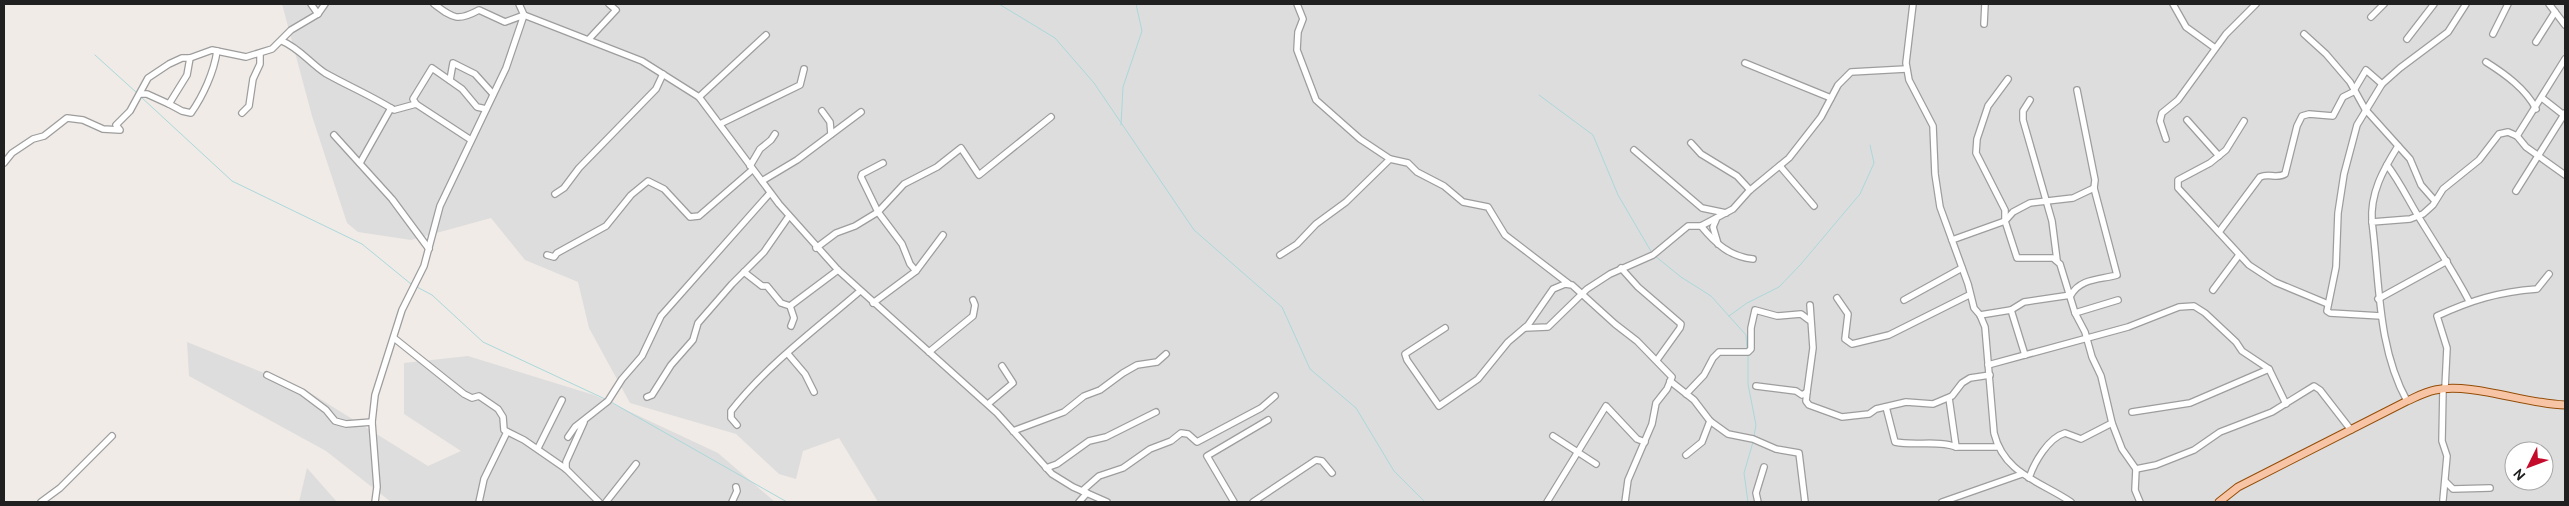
<svg xmlns="http://www.w3.org/2000/svg" width="2569" height="506" font-family="Cabin,sans-serif">
  <style>
    .residential { fill: #dedddd; fill-rule: evenodd }
    .lines { fill: none; stroke-linecap: round; stroke-linejoin: round }
    .stream { stroke: #aad8db; stroke-width: 1 }
    .minor-casing { stroke: #9d9d9d; stroke-width: 8 }
    .major-casing { stroke: #944d08; stroke-width: 9 }
    .minor { stroke: #fff; stroke-width: 5.5 }
    .major { stroke: #f7c5a5; stroke-width: 7 }
  </style>
  <rect width="100%" height="100%" fill="#f0ebe7"/>
  <g class="residential">
    <path d="M282,4h2283v498h-1687l-39,-64 -36,13 -7,28 -17,-5 -43,-40 -106,-31 -41,-75 -11,-46 -53,-22 -34,-42 -80,22 -53,-8 -11,-9 -35,-107zM2514,451h30v30h-30z"/>
    <polygon points="187,342 304,389 428,466 461,451 404,414 404,363 468,356 594,395 718,453 775,502 391,502 326,451 189,376"/>
    <polygon points="307,468 337,502 299,502"/>
  </g>
  <g class="lines">
    <g class="stream">
      <polyline points="999,4 1055,38 1094,83 1194,230 1282,307 1310,369 1356,408 1394,471 1425,502"/>
      <polyline points="95,55 137,93"/>
      <polyline points="1539,95 1593,135 1618,195 1652,253"/>
      <polyline points="141,97 232,181 362,244 411,284"/>
      <polyline points="1121,125 1123,87 1142,31 1136,4"/>
      <polyline points="1655,256 1681,277 1711,296 1746,335 1747,349"/>
      <polyline points="417,287 432,295 483,342 605,399"/>
      <polyline points="1729,316 1747,303 1779,287 1801,264 1860,194 1874,163 1870,145"/>
      <polyline points="1748,353 1748,384 1756,425 1754,436"/>
      <polyline points="611,402 787,502"/>
      <polyline points="1748,502 1744,473 1753,442"/>
    </g>
    <g class="minor-casing">
      <g id="minor">
        <polyline points="311,4 318,14"/>
        <polyline points="519,4 524,15 642,61 699,97 779,204 838,270 997,413 1052,474 1073,487 1107,502"/>
        <polyline points="1297,4 1303,19 1298,32 1297,50 1316,100 1360,139 1390,159"/>
        <path d="M1913,4l-7,59 3,17 24,46 2,48 5,33 28,77 6,24 6,7 5,12 9,106c10,41 46,48 77,69"/>
        <polyline points="2173,4 2186,27 2215,48"/>
        <polyline points="2549,4 2565,25"/>
        <polyline points="2371,17 2384,4"/>
        <polyline points="1984,24 1985,4"/>
        <polyline points="2304,34 2326,54 2350,82 2365,109 2410,159 2421,185 2435,201"/>
        <polyline points="2493,34 2508,4"/>
        <polyline points="589,39 616,10 609,4"/>
        <polyline points="2407,39 2434,4"/>
        <path d="M282,41c17,7 28,22 43,32 23,13 47,23 69,37l22,-6 55,36"/>
        <polyline points="2536,42 2555,12"/>
        <path d="M2486,62c19,12 40,27 50,47"/>
        <polyline points="1745,63 1831,98"/>
        <polyline points="2008,79 1988,106 1977,139 1976,153 2005,210 2005,221 2017,258 2053,258 2060,264 2075,313 2085,332 2092,357 2101,376 2112,423 2122,449 2136,469 2135,490 2140,502"/>
        <polyline points="450,80 453,63 475,74 493,94"/>
        <polyline points="141,94 147,94 169,104 187,75 190,58"/>
        <polyline points="699,97 766,35"/>
        <polyline points="2542,98 2565,116"/>
        <polyline points="2030,100 2023,111 2023,120 2052,221 2057,260"/>
        <path d="M169,104l13,7 9,2c12,-17 23,-41 26,-62"/>
        <polyline points="416,104 413,99 432,68 462,89 477,107 486,109"/>
        <polyline points="822,111 830,122 831,134"/>
        <polyline points="242,113 249,106 253,79 260,64 260,54"/>
        <polyline points="2187,120 2219,156"/>
        <polyline points="2244,121 2226,150 2210,163 2178,180 2178,188 2249,265 2275,282 2328,304"/>
        <polyline points="720,124 800,85 804,69"/>
        <polyline points="334,135 392,199 429,249"/>
        <polyline points="2517,136 2526,147 2565,175"/>
        <polyline points="2166,139 2160,121 2162,113 2178,100 2226,34 2256,4"/>
        <polyline points="1691,143 1701,154 1737,176 1750,190"/>
        <polyline points="1634,150 1702,208 1726,213"/>
        <polyline points="4,163 12,153 33,139 44,136 67,118 83,120 103,129 120,130 116,125 130,111 148,78 169,64 182,58 190,58 212,50 246,57 272,49 291,30 318,14 325,4"/>
        <polyline points="360,163 391,108"/>
        <polyline points="883,163 862,174 861,177 878,212 902,244 910,264 916,271"/>
        <path d="M2387,165c14,18 23,39 36,59 16,26 32,50 46,77"/>
        <polyline points="750,166 760,149 771,140 775,134"/>
        <polyline points="1780,166 1814,206"/>
        <polyline points="762,181 797,160 861,112"/>
        <polyline points="2516,191 2565,113"/>
        <polyline points="555,194 564,188 579,168 656,89 663,74"/>
        <polyline points="1716,220 1713,227 1718,244"/>
        <path d="M2372,222c-2,-29 11,-52 26,-76"/>
        <path d="M1701,226c14,17 29,31 52,33"/>
        <path d="M2219,232l41,-55c9,-4 17,2 25,-3l12,-48 5,-10 7,-2 24,2 10,-19 10,-5 13,-22 16,14"/>
        <polyline points="1952,240 2005,221 2013,212 2030,203 2073,198 2094,188 2095,180 2077,90"/>
        <polyline points="816,248 836,233 855,226 878,212 904,184 937,167 961,148 979,175 1051,117"/>
        <polyline points="547,255 554,257 557,253 606,226 631,195 648,181 664,189 690,217 699,216 752,170"/>
        <polyline points="1280,255 1297,244 1316,224 1346,202 1390,159 1408,163 1417,172 1444,186 1463,202 1488,207 1505,235 1569,284"/>
        <polyline points="1621,268 1638,287 1681,324 1680,328 1657,360"/>
        <polyline points="744,272 762,286 767,286 781,303 790,306 794,318 791,326"/>
        <polyline points="2213,290 2239,255"/>
        <polyline points="1837,298 1848,314 1845,339 1852,344 1889,335 1969,295"/>
        <polyline points="2378,299 2447,261"/>
        <polyline points="1904,300 1962,268"/>
        <polyline points="873,303 916,271 943,235"/>
        <polyline points="790,306 838,270"/>
        <polyline points="2011,310 2025,355"/>
        <polyline points="2075,313 2118,300"/>
        <path d="M1980,315l31,-5 13,-8 47,-7c10,-17 28,-15 46,-20l-23,-87"/>
        <polyline points="2381,316 2330,313 2327,311 2336,267 2338,213 2344,174 2357,125 2382,84 2400,68 2448,32 2466,4"/>
        <polyline points="1445,328 1405,354 1407,360 1439,406 1478,379 1508,342 1528,325 1553,289 1565,284 1572,285 1615,324 1637,341 1672,377 1667,389 1656,403 1652,424 1628,480 1625,502"/>
        <polyline points="1525,328 1548,327 1587,289 1610,274 1653,255 1688,226 1701,226 1733,209 1749,191 1789,158 1821,117 1838,85 1851,72 1906,69"/>
        <polyline points="394,338 464,394 472,398 479,396 498,409 503,417 504,430 524,440 566,469 599,502"/>
        <polyline points="929,352 973,316 975,305 973,300"/>
        <polyline points="788,354 805,374 814,392"/>
        <polyline points="1988,365 2128,327 2179,307 2194,306 2205,313 2236,342 2242,351 2269,369"/>
        <polyline points="267,375 302,392 326,410 335,421 346,424 372,422"/>
        <polyline points="1670,381 1694,400 1710,421 1728,434 1753,439 1776,449 1799,453 1805,502"/>
        <polyline points="1756,386 1796,391 1802,395 1807,392 1806,401 1809,405 1842,417 1869,414 1876,409 1906,402 1933,404 1952,396 1962,383 1970,378 1990,375"/>
        <path d="M2445,388l2,-40 -10,-32c35,-16 61,-24 100,-27l12,-15"/>
        <polyline points="2443,389 2442,441 2447,456 2443,500"/>
        <polyline points="1807,392 1813,348 1810,305"/>
        <polyline points="1686,394 1704,375 1713,358 1719,352 1748,352 1751,349 1751,328 1755,310 1777,316 1801,314 1809,320"/>
        <polyline points="647,397 652,395 671,365 693,340 698,323 732,284 764,252 789,216"/>
        <polyline points="1949,398 1956,447"/>
        <path d="M2407,401c-30,-55 -27,-118 -35,-179l38,-3 13,-5 10,-9 10,-16 36,-29 20,-26 9,-2 9,4 48,-77"/>
        <polyline points="988,404 1013,383 1002,366"/>
        <path d="M1886,407l9,35c18,4 46,-2 61,5h41"/>
        <polyline points="2132,412 2190,403 2269,369 2286,404"/>
        <path d="M737,425l-6,-7v-7c36,-46 84,-81 129,-120"/>
        <polyline points="1013,431 1064,412 1084,396 1100,390 1123,373 1137,365 1157,362 1166,354"/>
        <polyline points="1553,436 1596,464"/>
        <polyline points="568,437 575,427 608,401 622,379 642,356 661,316 770,193"/>
        <polyline points="538,448 562,400"/>
        <polyline points="1686,455 1702,442 1710,421"/>
        <polyline points="1046,468 1057,464 1089,441 1106,437 1156,412"/>
        <polyline points="566,469 566,462 584,422"/>
        <polyline points="2136,469 2156,465 2194,450 2220,432 2272,412 2314,386 2320,390 2351,430"/>
        <path d="M2029,478c5,-15 19,-40 36,-45l16,6 31,-16"/>
        <polyline points="2446,482 2453,489 2490,488"/>
        <polyline points="1082,491 1099,476 1123,468 1150,449 1171,441 1181,433 1188,434 1197,442 1261,408 1275,396"/>
        <polyline points="41,502 60,488 112,436"/>
        <path d="M375,502l2,-15 -5,-65 3,-27 27,-85 22,-44 16,-60 66,-138 18,-53 -19,7 -26,-12c-22,12 -26,8 -45,-6"/>
        <polyline points="479,502 484,479 507,432"/>
        <polyline points="606,502 636,464"/>
        <polyline points="732,502 737,491 736,487"/>
        <polyline points="1079,502 1087,493"/>
        <polyline points="1234,502 1207,456 1268,420"/>
        <polyline points="1253,502 1316,460 1322,461 1332,473"/>
        <polyline points="1547,502 1606,406 1637,439 1645,442"/>
        <polyline points="1758,502 1756,493 1764,467"/>
        <polyline points="1942,502 2022,474"/>
      </g>
    </g>
    <g class="major-casing">
      <path id="major" d="M2219,502l19,-15 169,-86c9,-4 18,-9 28,-11 35,-8 91,14 130,15"/>
    </g>
    <use href="#minor" class="minor"/>
    <use href="#major" class="major"/>
  </g>
  <rect width="2569" height="506" fill="none" stroke="#202020" stroke-width="10"/>
  <g transform="translate(2529 466) rotate(228)"><circle r="24" fill="#ffffff" stroke="#a6a6a6"/>
  <path d="M0-4L9 19L0 12L-9 19Z" fill="#c50b2b"/>
  <text y="-8" font-size="14" font-weight="bold" text-anchor="middle" fill="#202020">N</text>
  </g>
</svg>
